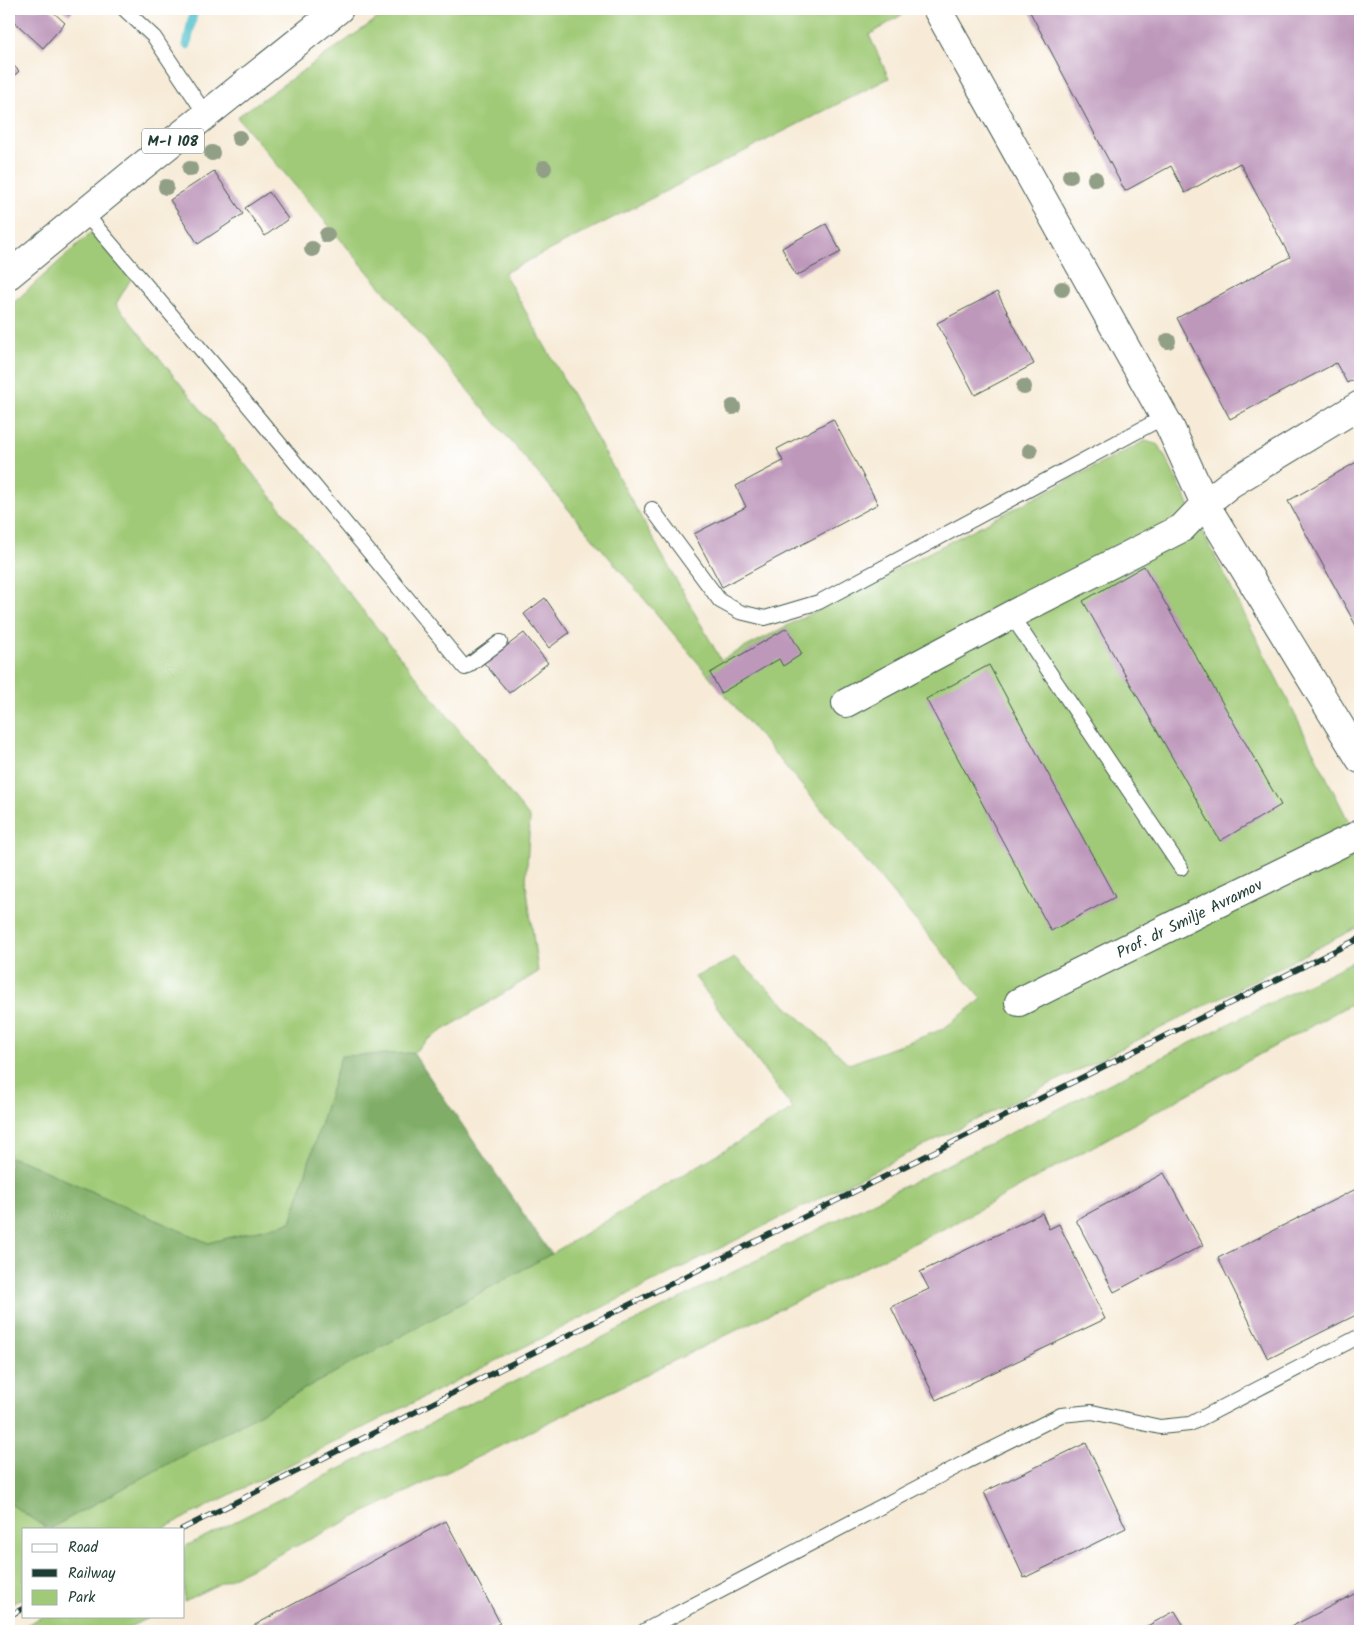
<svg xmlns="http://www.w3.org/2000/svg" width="1369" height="1640" font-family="Kalam,sans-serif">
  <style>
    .green { fill: #a0ca77; stroke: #608456 }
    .forest { fill: #80ae68; stroke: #50764e }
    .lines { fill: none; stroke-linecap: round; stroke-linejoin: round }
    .stream { stroke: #54c1cc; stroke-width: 9 }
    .building { fill: #be98bb }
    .lane-casing { stroke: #3f574c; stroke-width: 16 }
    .street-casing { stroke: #3f574c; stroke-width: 30 }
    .primary-casing { stroke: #3f574c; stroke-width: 30 }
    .lane { stroke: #fff; stroke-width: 14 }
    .street { stroke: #fff; stroke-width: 28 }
    .primary { stroke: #fff; stroke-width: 28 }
    .rail-casing { stroke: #1f3d34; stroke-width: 5.5 }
    .rail { stroke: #fff; stroke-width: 4; stroke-dasharray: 11; stroke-linecap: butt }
    .tree { fill: #929f87 }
    .labels { text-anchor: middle; stroke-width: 5; stroke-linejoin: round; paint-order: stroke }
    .shield { fill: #fff; stroke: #627771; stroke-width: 1 }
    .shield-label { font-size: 15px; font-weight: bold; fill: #1f3d34 }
    .street-label { font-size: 16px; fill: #1f3d34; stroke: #fff }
  </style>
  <rect width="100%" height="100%" fill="#fff"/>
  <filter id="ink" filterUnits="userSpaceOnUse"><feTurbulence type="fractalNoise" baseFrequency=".02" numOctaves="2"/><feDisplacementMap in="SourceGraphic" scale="10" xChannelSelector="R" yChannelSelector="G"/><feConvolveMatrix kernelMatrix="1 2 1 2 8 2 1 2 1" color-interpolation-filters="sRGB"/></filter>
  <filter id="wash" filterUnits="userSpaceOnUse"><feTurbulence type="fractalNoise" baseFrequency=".0096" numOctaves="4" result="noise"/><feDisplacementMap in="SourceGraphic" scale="20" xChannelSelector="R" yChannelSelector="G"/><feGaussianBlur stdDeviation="1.12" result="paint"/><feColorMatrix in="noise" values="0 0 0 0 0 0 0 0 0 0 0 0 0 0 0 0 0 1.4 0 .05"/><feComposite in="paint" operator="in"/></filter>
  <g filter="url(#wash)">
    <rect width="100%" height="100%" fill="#f7ebd7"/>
    <g class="green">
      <polygon points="391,9 911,9 869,35 889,78 504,273 721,660 1145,441 1159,445 1360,844 1360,926 1087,1066 941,1137 162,1529 49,1529 551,1254 793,1109 695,977 735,958 849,1064 943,1029 982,999 237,117"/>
      <polygon points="96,228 135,272 116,304 530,818 526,883 538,972 429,1039 413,1053 341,1057 291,1222 208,1243 25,1162 9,1157 9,307"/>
      <polygon points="1360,958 1360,999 949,1226 184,1601 184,1547"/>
      <polygon points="9,1503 47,1529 24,1529 24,1598 9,1605"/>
      <polygon points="44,1616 152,1616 121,1631 14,1631"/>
    </g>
    <polygon class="forest" points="413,1053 551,1254 49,1529 9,1503 9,1157 25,1162 208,1243 291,1222 341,1056"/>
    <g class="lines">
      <polyline class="stream" points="187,45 194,9"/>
    </g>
    <g id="blocks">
      <g class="building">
        <polygon points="18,9 50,9 65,23 43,48 10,18"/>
        <polygon points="62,9 75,9 69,15"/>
        <polygon points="1036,9 1360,9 1360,376 1347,383 1336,363 1230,419 1177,318 1290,257 1240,163 1185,193 1171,166 1125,191 1030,12"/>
        <polygon points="9,61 19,71 9,81"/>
        <polygon points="214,171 243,214 198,244 170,200"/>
        <polygon points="269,192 288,219 265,236 245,208"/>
        <polygon points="826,224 841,252 796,276 782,248"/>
        <polygon points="997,292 1034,364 975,395 937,323"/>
        <polygon points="833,419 878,504 722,587 694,534 746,507 736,486 783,461 777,449"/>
        <polygon points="1360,460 1360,633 1288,501"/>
        <polygon points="1144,566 1281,805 1220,841 1083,601"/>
        <polygon points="545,598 569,633 549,648 524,614"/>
        <polygon points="787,628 802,654 783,666 779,659 721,693 710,673"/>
        <polygon points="524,633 548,663 509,693 484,663"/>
        <polygon points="989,665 1115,897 1051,931 926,699"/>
        <polygon points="1164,1173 1203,1245 1114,1292 1076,1220"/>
        <polygon points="1360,1187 1360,1313 1268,1359 1218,1258"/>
        <polygon points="1042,1213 1049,1229 1059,1224 1105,1319 936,1400 891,1307 929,1289 920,1272"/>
        <polygon points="1086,1443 1126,1528 1024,1578 984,1492"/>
        <polygon points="446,1521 500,1623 485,1631 244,1631"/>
        <polygon points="1360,1591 1360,1631 1283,1631"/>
        <polygon points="1175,1611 1187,1631 1138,1631"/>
      </g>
    </g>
  </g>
  <g filter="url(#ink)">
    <use href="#blocks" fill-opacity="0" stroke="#3f574c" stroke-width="1"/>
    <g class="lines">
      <g class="lane-casing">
        <g id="lane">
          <polyline points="124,9 154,37 206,115"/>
          <polyline points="83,214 95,225 232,386 465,668 500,642"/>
          <polyline points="652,509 720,601 740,612 765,618 819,602 1164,417"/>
          <polyline points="1011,615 1181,868"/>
          <polyline points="644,1631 966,1462 1061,1415 1092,1412 1160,1427 1190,1424 1360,1336"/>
        </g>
      </g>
      <g class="street-casing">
        <g id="street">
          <polyline points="937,9 1170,427 1205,504 1360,759"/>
          <polyline points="846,703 1011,615 1182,528 1205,504 1230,484 1360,405"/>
          <polyline points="1019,1002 1204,910 1360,834"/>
        </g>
      </g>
      <g class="primary-casing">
        <polyline id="primary" points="9,275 132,174 339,9"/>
      </g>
      <use href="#lane" class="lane"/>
      <use href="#street" class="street"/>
      <use href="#primary" class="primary"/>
      <g class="rail-casing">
        <g id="rail">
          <polyline points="182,1529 1360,938"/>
          <polyline points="9,1616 24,1608"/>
        </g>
      </g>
      <use href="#rail" class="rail"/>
    </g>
    <g class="tree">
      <circle cx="239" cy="138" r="8"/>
      <circle cx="212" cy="153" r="8"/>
      <circle cx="544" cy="168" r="8"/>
      <circle cx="190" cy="169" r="8"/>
      <circle cx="1070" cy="176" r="8"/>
      <circle cx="1095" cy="179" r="8"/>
      <circle cx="166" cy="187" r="8"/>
      <circle cx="327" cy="235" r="8"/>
      <circle cx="312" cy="249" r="8"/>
      <circle cx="1062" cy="289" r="8"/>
      <circle cx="1168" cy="341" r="8"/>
      <circle cx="1024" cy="387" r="8"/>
      <circle cx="733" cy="407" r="8"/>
      <circle cx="1030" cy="451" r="8"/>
    </g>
  </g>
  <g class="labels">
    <rect class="shield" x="142" y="128.5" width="62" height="25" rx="4"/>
    <g class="shield-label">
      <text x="173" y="146">M-I 108</text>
    </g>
    <g class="street-label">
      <text transform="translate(1189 918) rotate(-26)" y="6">Prof. dr Smilje Avramov</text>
    </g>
  </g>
  <rect width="1369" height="1640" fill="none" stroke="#fff" stroke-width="30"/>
  <rect x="22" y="1528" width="162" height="90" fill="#ffffff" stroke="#a5b1ae"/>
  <rect x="32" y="1544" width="25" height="8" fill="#ffffff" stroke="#a5b1ae"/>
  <text x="68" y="1552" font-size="15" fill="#1f3d34">Road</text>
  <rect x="32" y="1569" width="25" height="8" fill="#1f3d34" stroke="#a5b1ae"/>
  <text x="68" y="1578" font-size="15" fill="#1f3d34">Railway</text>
  <rect x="32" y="1590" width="25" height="15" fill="#a0ca77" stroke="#a5b1ae"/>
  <text x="68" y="1602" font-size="15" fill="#1f3d34">Park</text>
</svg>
